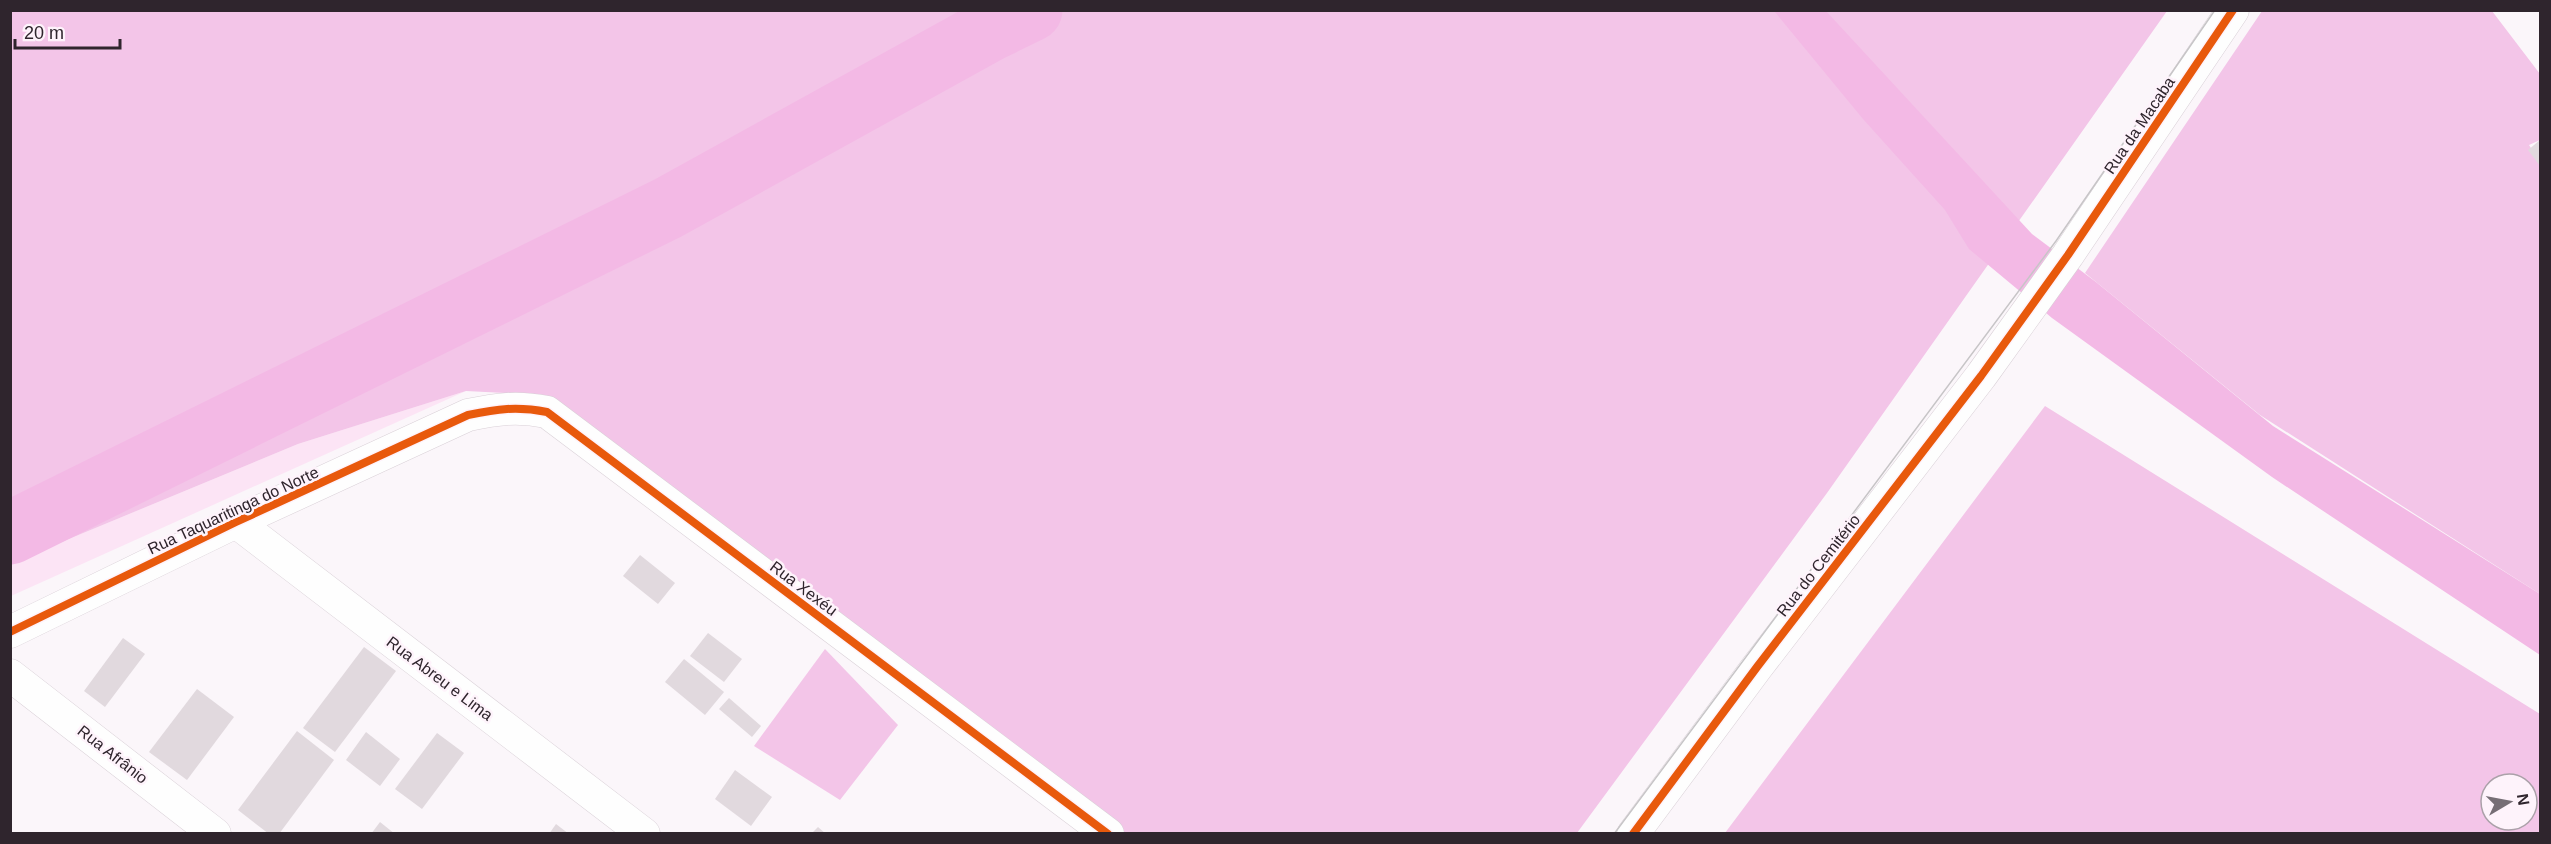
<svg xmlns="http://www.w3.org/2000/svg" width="2551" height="844" font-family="Helvetica,sans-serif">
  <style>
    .green { fill: #fce4f5 }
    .forest { fill: #f3c5e8; fill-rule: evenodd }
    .water { fill: #f3b9e5 }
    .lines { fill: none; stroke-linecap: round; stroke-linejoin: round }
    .river { stroke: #f3b9e5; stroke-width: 63 }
    .building { fill: #e1d9de }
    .street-casing { stroke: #d9d0d7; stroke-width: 33 }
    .street { stroke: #fefefe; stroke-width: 32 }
    .tram { stroke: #c7c5c7; stroke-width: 1.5 }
    .cycleway-casing { stroke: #fef3fb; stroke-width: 11 }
    .cycleway { stroke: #e8590c; stroke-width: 8 }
    .labels { text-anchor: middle; stroke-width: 5; stroke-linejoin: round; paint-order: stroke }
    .street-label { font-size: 16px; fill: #2f252d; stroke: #fef3fb }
  </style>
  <rect width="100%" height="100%" fill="#fbf6fa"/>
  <polygon class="green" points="466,391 11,596 11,563 298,444"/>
  <g class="forest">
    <polygon points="11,11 2167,11 1827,493 1577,833 1122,833 523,394 466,391 298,444 11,563"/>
    <polygon points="2262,11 2492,11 2540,74 2540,140 2529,145 2540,162 2540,594 2260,415 2085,273"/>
    <path d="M2045,406l495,308v119h-815zM2491,784h36v36h-36z"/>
    <polygon points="825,649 898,725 840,800 754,746"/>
  </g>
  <polygon class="water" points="1777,10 1826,11 2032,234 2096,282 2273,426 2540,594 2540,655 2272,477 2052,318 1969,249 1945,210 1863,119 1775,12"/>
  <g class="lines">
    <polyline class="river" points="10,533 668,208 990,30 1031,10"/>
  </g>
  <g class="building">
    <polygon points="2540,140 2540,166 2528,150"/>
    <polygon points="640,555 675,583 658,604 623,576"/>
    <polygon points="708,633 742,659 724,682 690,656"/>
    <polygon points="123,638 145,654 105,707 84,691"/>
    <polygon points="364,647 396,671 335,752 303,728"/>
    <polygon points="684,659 724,692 705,715 665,682"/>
    <polygon points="197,689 234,717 187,780 149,752"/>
    <polygon points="729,698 761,726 752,737 719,709"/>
    <polygon points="297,731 334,760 279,834 269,834 238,810"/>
    <polygon points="366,732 400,759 380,786 346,760"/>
    <polygon points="437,733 464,753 422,809 395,789"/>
    <polygon points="735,770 772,797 751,826 715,799"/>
    <polygon points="380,822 395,834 371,834"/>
    <polygon points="556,824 569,834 549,834"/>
    <polygon points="818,827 826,834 811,834"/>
  </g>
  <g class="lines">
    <g class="street-casing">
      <g id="street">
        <polyline points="236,522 644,834"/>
        <path d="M10,632l226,-110 232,-107c29,-6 49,-9 79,-3l561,422"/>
        <polyline points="10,675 215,834"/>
        <polyline points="1633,834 1757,667 1981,376 2068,255 2233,10"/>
      </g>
    </g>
    <use href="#street" class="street"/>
    <polyline class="tram" points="1614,834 2056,241 2215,10"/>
    <g class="cycleway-casing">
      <g id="cycleway">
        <path d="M10,632l226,-110 232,-107c29,-6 49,-9 79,-3l561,422"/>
        <polyline points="1633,834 1757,667 1981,376 2068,255 2233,10"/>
      </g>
    </g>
    <use href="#cycleway" class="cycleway"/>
  </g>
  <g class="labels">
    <g class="street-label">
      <text transform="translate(2139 125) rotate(-56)" y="6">Rua da Macaba</text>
      <text transform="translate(233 510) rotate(-25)" y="6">Rua Taquaritinga do Norte</text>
      <text transform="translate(1818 565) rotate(-52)" y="6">Rua do Cemitério</text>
      <text transform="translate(804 588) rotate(37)" y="6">Rua Xexéu</text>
      <text transform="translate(440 678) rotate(37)" y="6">Rua Abreu e Lima</text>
      <text transform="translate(113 754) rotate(38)" y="6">Rua Afrânio</text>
    </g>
  </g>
  <rect width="2551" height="844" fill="none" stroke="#2f252d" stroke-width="24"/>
  <g transform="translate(2509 802) rotate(80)"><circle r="28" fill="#fef3fb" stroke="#aba1a9" stroke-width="1.5"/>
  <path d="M0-4.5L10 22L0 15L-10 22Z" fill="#766e75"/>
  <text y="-9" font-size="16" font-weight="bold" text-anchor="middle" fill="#2f252d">N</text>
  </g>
  <path d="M15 39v9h105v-9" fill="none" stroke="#2f252d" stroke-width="3"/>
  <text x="24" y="39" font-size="18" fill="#2f252d" stroke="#fef3fb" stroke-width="4.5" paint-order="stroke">20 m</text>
</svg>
